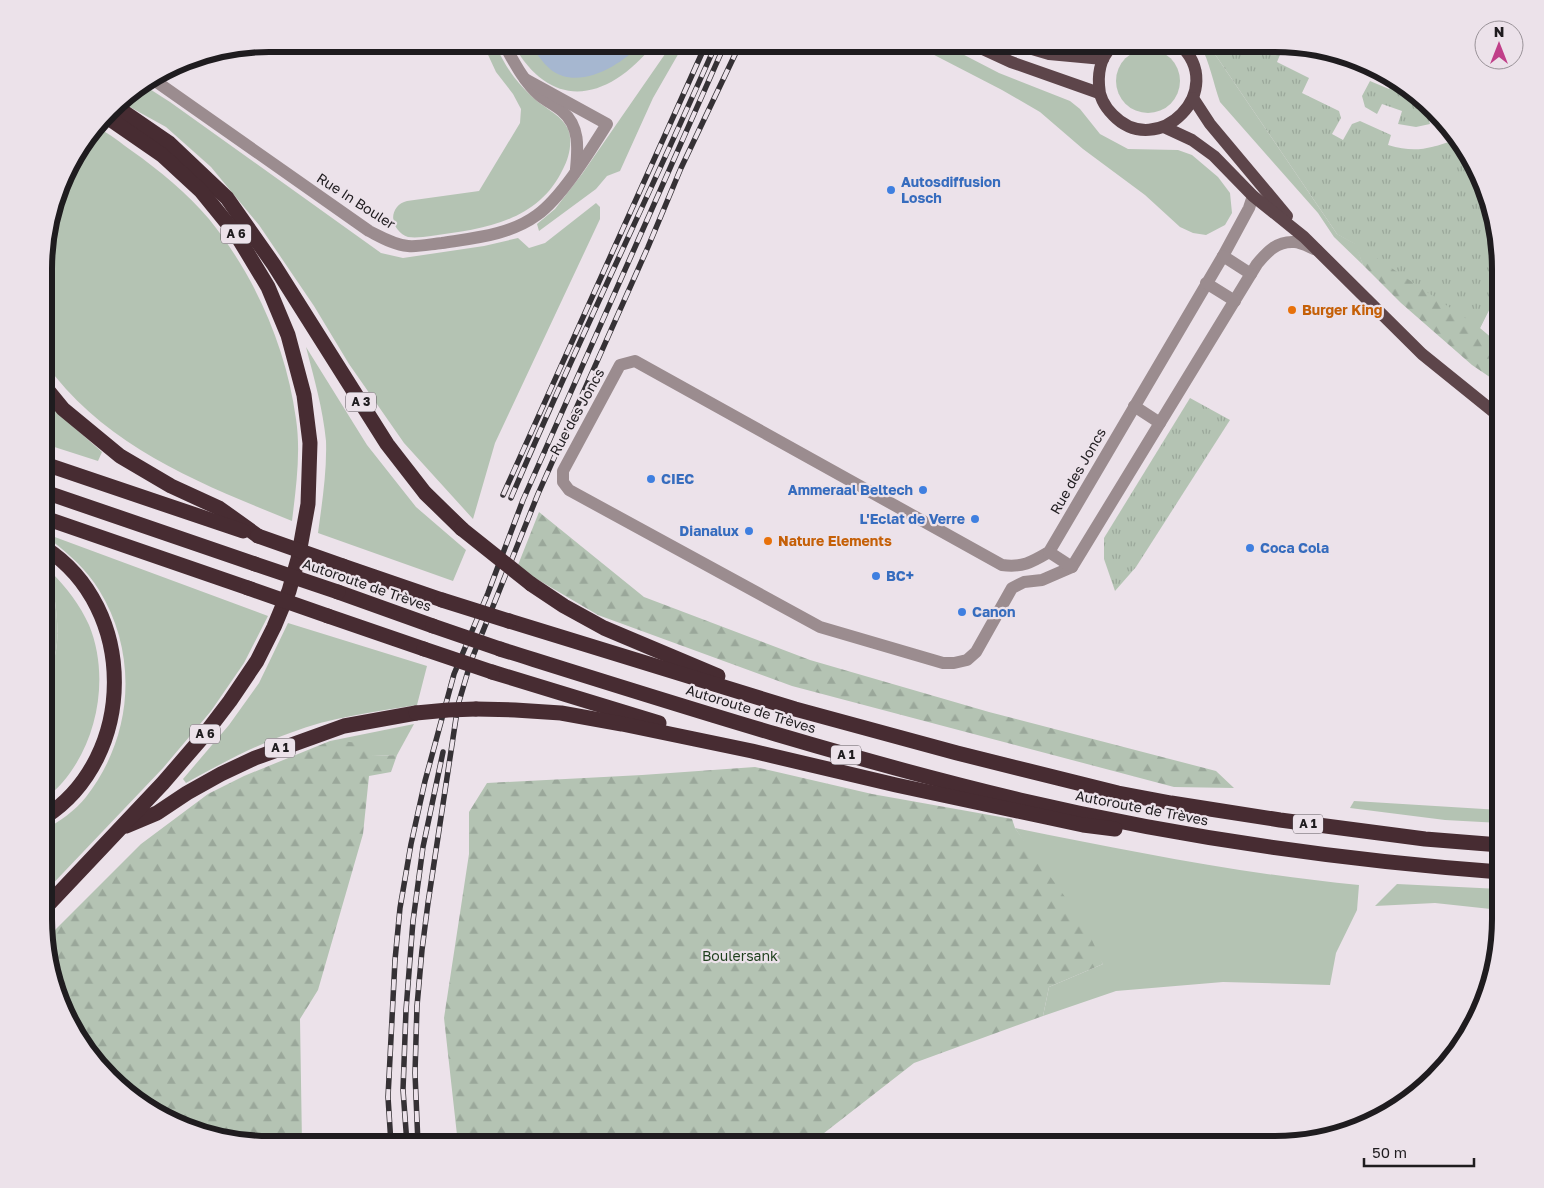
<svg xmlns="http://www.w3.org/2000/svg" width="1544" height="1188" font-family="'Golos Text',sans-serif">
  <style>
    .green { fill: #b4c3b3 }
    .forest { fill: url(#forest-firs) }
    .park { fill: url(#park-tufts) }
    .water { fill: #a6b7d0 }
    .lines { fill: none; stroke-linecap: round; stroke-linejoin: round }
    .minor { stroke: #9b8c8f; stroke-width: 12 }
    .major { stroke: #5d454a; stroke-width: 12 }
    .highway { stroke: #472c32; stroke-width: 15 }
    .rail-casing { stroke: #353135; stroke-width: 5.5 }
    .rail { stroke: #ece2ea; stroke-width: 4; stroke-dasharray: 11; stroke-linecap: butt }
    .highway-bridge { stroke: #472c32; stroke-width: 15 }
    .shop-dot { fill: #3f7fe0; stroke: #ece2ea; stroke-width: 2 }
    .food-dot { fill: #e8710a; stroke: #ece2ea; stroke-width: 2 }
    .labels { text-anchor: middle; stroke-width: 4.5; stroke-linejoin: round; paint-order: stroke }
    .shield { fill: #ece2ea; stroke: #5c575c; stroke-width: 1 }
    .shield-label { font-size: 12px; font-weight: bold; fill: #1f1c1f }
    .shop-label { font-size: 14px; font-weight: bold; fill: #366cbe; stroke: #ece2ea; text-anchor: start }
    .street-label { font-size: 14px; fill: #1f1c1f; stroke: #ece2ea }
    .food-label { font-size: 14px; font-weight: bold; fill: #c56008; stroke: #ece2ea; text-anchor: start }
    .park-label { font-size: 14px; fill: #1e3f1c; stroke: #ece2ea }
    .rim { fill: none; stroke: #1f1c1f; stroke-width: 6 }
  </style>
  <defs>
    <pattern id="forest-firs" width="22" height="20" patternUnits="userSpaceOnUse" patternTransform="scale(1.25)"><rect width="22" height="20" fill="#b4c3b3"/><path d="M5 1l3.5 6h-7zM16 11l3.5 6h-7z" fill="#9aa79a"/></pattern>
    <pattern id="park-tufts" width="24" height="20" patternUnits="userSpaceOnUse" patternTransform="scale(1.25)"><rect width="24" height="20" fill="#b4c3b3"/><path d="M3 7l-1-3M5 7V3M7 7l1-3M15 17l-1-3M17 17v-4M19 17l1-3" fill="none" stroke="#9aa79a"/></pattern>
  </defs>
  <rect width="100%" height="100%" fill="#ece2ea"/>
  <g class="green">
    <path d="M483,44h12c11,24 22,40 42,57 11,9 25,15 31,28 5,13 1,29 -5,40 -25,53 -80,60 -132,67 -7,1 -16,2 -23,1 -12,-4 -20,-19 -11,-30 2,-3 6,-5 10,-6l72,-10 41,-68 1,-14 -8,-15 -17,-22z"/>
    <path d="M513,44h141c-45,56 -102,70 -141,0z"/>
    <polygon points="672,44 684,44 653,98 620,171 607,176 596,189 539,231 537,224 555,209 582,174"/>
    <polygon points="913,44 943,44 999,73 1070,101 1080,109 1100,134 1128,149 1178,150 1192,155 1218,177 1230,193 1232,213 1225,225 1206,235 1193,233 1180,227 1145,195 1083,149 1040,112 1002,90"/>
    <path d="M1200,44h8l129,190 19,10 7,21 -29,-28 -16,-24 -98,-111c-7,-20 -10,-39 -20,-58z"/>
    <circle cx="1148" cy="81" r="32"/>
    <polygon points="145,86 170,102 381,253 403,258 484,246 518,238 529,248 545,243 596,203 600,207 600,219 495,443 473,519 404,443 349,364 314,306 259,225 211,167 166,127 119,101"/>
    <path d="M98,128c12,6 23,15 34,23 27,19 56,43 77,68 46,57 77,127 87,200 5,33 0,69 -4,102 -91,-37 -187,-74 -247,-158l1,-124 28,-82z"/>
    <path d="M306,347l61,98 49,62 50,43 -13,31 -135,-48c4,-30 9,-61 8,-92 -3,-32 -12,-63 -20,-94z"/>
    <polygon points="45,398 76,429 102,452 98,461 45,444"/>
    <path d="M52,536l216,80 -24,47 -33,48 -48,57 -119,125v-63c15,-8 32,-20 42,-33 47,-60 53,-142 13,-207 -12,-20 -29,-35 -47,-49z"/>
    <path d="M51,572c16,16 29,33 38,53 24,58 5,136 -44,174v-121c21,-29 10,-72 6,-106z"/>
    <path d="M288,623l139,43 -10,39c-43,7 -86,12 -127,28 -34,12 -72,32 -104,50l-3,-4 46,-54 30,-42z"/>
    <polygon points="414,724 397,755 373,756 330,741"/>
    <polygon points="1354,801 1500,810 1500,823 1445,820 1350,808"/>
    <path d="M1015,828c114,23 228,46 344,57l-2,25 -21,43 -6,32 -107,-3 -107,9 -73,25 6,-29 54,-23z"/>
    <polygon points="1397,884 1500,889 1500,910 1435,903 1375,906"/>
  </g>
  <g class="forest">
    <polygon points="1324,139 1477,170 1500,269 1500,288 1480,328 1500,345 1500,384 1472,365 1401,303 1363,265 1355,244 1337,234"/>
    <polygon points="539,512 644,597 810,660 989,712 1216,771 1234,788 1174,787 792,686 598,615 535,578 518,565"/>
    <path d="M45,568l6,4c4,34 15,78 -6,106z"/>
    <polygon points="330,741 367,743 373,756 397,755 391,772 369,776 363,834 318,990 300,1019 302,1144 255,1144 183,1127 121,1089 67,1019 46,942 56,929 141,844 208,794 244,776"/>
    <polygon points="755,767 872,794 1012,819 1015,828 1084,923 1103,964 1049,987 1043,1016 914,1063 810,1144 458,1144 444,1018 469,854 469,812 487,783 642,775"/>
  </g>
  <g class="park">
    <path d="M1208,44h72l2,6 -5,12 32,16 -7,15 37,18 2,7 -9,16 11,6 9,-16 8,-3 31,14 -3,10c27,8 40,4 67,-5l22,30 23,99v19l-20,40 -124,-84 -19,-10z"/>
    <polygon points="1393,80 1423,99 1432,111 1427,113 1430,124 1416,127 1398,124 1402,111 1382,104 1377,114 1365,107 1362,96 1370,81 1389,89"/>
    <polygon points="1190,398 1230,420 1136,567 1115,591 1104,559 1104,538"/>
  </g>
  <path class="water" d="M531,44h110c-20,21 -63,48 -91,25 -8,-7 -14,-16 -19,-25z"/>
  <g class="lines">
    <g class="minor">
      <path d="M504,44c10,18 20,38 35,51 7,6 16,10 23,16 18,15 16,37 14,58"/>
      <path d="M154,80l215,151c12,6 25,14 39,15 11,1 23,-2 34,-3 32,-5 68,-8 95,-28 25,-18 53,-64 70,-91l-82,-45"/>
      <path d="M1253,196l-4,12 -26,48 -174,296c-17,10 -27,16 -47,13l-367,-204 -15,4 -57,106v11l6,8 251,137 123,36h11l13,-3 9,-8 36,-64 12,-6 18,-2 30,-13 185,-303c10,-12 20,-23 37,-22 7,0 17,6 23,8"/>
      <polyline points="1223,256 1251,274"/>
      <polyline points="1206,283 1235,301"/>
      <polyline points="1134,406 1160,423"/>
      <polyline points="1049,552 1072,567"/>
    </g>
    <g class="major">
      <polyline points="972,44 1011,62 1099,93"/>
      <polyline points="1015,44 1049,54 1103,59"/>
      <path d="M1115,44c-13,10 -17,26 -16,41 0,12 6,22 14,30 44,46 117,-25 66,-71"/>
      <polyline points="1193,98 1210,124 1287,216"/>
      <polyline points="1164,127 1192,140 1214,156 1253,196 1304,237 1422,354 1500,417"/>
    </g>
    <g class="highway">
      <polyline points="115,106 169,143 227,198 274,265 387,444 425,493 462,529"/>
      <polyline points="45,387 63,409 120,456 171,486 219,508 258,536"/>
      <polyline points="45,464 243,531"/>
      <polyline points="45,492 255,564"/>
      <polyline points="45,518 248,588"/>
      <polyline points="343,566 442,600"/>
      <polyline points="531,584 564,606 604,628 718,676"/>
      <polyline points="338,592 433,626"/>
      <polyline points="328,616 424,649"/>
      <polyline points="509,621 795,709 957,753 1118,793 1171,803 1280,820 1425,839 1500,845"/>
      <path d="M500,649c172,54 344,109 520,151 158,37 319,60 480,72"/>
      <polyline points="492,672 659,723"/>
      <polyline points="476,709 515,710 561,713 622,724 752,751 896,785 1083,825 1115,829"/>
      <path d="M45,817c92,-60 93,-209 0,-269"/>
      <polyline points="126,826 157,813 187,793 221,774 255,758 344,726 416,713"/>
      <polyline points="44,909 163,783 201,739 230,701 257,661 274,627 289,591 298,559 308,504 310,443 304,395 288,335 268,287 236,234 201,191 162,155 107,117"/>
    </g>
    <g class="rail-casing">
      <g id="rail">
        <polyline points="503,495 706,44"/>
        <path d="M511,498c65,-153 138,-302 205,-454"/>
        <polyline points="391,1144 388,1097 395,960 400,908 411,844 425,781 454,674 488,593 523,500 725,44"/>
        <polyline points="407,1144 403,1090 406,1010 413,921 423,847 443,752"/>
        <polyline points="418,1144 415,1073 417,1006 422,950 428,903 458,705 471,661 538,494 648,247 681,168 740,44"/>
      </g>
    </g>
    <use href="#rail" class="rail"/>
    <g class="highway-bridge">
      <polyline points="462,529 531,584"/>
      <polyline points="258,536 343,566"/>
      <polyline points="255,564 338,592"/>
      <polyline points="248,588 328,616"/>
      <polyline points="442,600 509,621"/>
      <polyline points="433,626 500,649"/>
      <polyline points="424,649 492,672"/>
      <polyline points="416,713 448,710 476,709"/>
    </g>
  </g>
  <g class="shop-dot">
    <circle cx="891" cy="190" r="5"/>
    <circle cx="651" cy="479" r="5"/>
    <circle cx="923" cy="490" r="5"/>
    <circle cx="975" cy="519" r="5"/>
    <circle cx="749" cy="531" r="5"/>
    <circle cx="1250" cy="548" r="5"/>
    <circle cx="876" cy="576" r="5"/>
    <circle cx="962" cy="612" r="5"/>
  </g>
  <g class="food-dot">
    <circle cx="1292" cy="310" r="5"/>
    <circle cx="768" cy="541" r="5"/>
  </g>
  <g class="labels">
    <g class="shield">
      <rect x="221" y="224.5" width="30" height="19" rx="4"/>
      <rect x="346" y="392.5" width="30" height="19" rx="4"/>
      <rect x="190" y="724.5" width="30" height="19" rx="4"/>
      <rect x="265" y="738.5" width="30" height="19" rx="4"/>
      <rect x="831" y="745.5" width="30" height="19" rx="4"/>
      <rect x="1293" y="814.5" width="30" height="19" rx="4"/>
    </g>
    <g class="shield-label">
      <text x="236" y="238">A 6</text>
      <text x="361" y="406">A 3</text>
      <text x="205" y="738">A 6</text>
      <text x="280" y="752">A 1</text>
      <text x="846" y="759">A 1</text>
      <text x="1308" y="828">A 1</text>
    </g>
    <g class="shop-label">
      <text x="901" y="187">Autosdiffusion<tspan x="901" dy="16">Losch</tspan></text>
      <text x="661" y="484">CIEC</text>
      <text x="913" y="495" text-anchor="end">Ammeraal Beltech</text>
      <text x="965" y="524" text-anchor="end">L'Eclat de Verre</text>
      <text x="739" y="536" text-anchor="end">Dianalux</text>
      <text x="1260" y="553">Coca Cola</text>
      <text x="886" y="581">BC+</text>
      <text x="972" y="617">Canon</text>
    </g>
    <g class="street-label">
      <text transform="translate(356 201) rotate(33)" y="5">Rue In Bouler</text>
      <text transform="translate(577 412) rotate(-61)" y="5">Rue des Joncs</text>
      <text transform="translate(1078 471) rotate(-60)" y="5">Rue des Joncs</text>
      <text transform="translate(367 585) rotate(19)" y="5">Autoroute de Trèves</text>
      <text transform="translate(751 709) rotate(17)" y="5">Autoroute de Trèves</text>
      <text transform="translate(1142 808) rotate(11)" y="5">Autoroute de Trèves</text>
    </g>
    <g class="food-label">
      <text x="1302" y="315">Burger King</text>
      <text x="778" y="546">Nature Elements</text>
    </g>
    <g class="park-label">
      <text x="740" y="961">Boulersank</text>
    </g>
  </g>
  <path d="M0 0H1544V1188H0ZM269 52H1275A217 217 0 0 1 1492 269V919A217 217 0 0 1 1275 1136H269A217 217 0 0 1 52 919V269A217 217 0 0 1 269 52Z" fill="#ece2ea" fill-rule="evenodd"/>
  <path class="rim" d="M269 52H1275A217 217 0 0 1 1492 269V919A217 217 0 0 1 1275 1136H269A217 217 0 0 1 52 919V269A217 217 0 0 1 269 52Z"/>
  <g transform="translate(1499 45)"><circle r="24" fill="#ece2ea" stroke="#9a9399"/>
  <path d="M0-4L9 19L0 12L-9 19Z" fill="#c03f89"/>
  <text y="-8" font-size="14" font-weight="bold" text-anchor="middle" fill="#1f1c1f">N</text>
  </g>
  <path d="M1364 1158v8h110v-8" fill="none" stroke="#1f1c1f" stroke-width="2.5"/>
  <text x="1372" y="1158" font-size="15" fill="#1f1c1f" stroke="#ece2ea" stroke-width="4" paint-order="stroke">50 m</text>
</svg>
